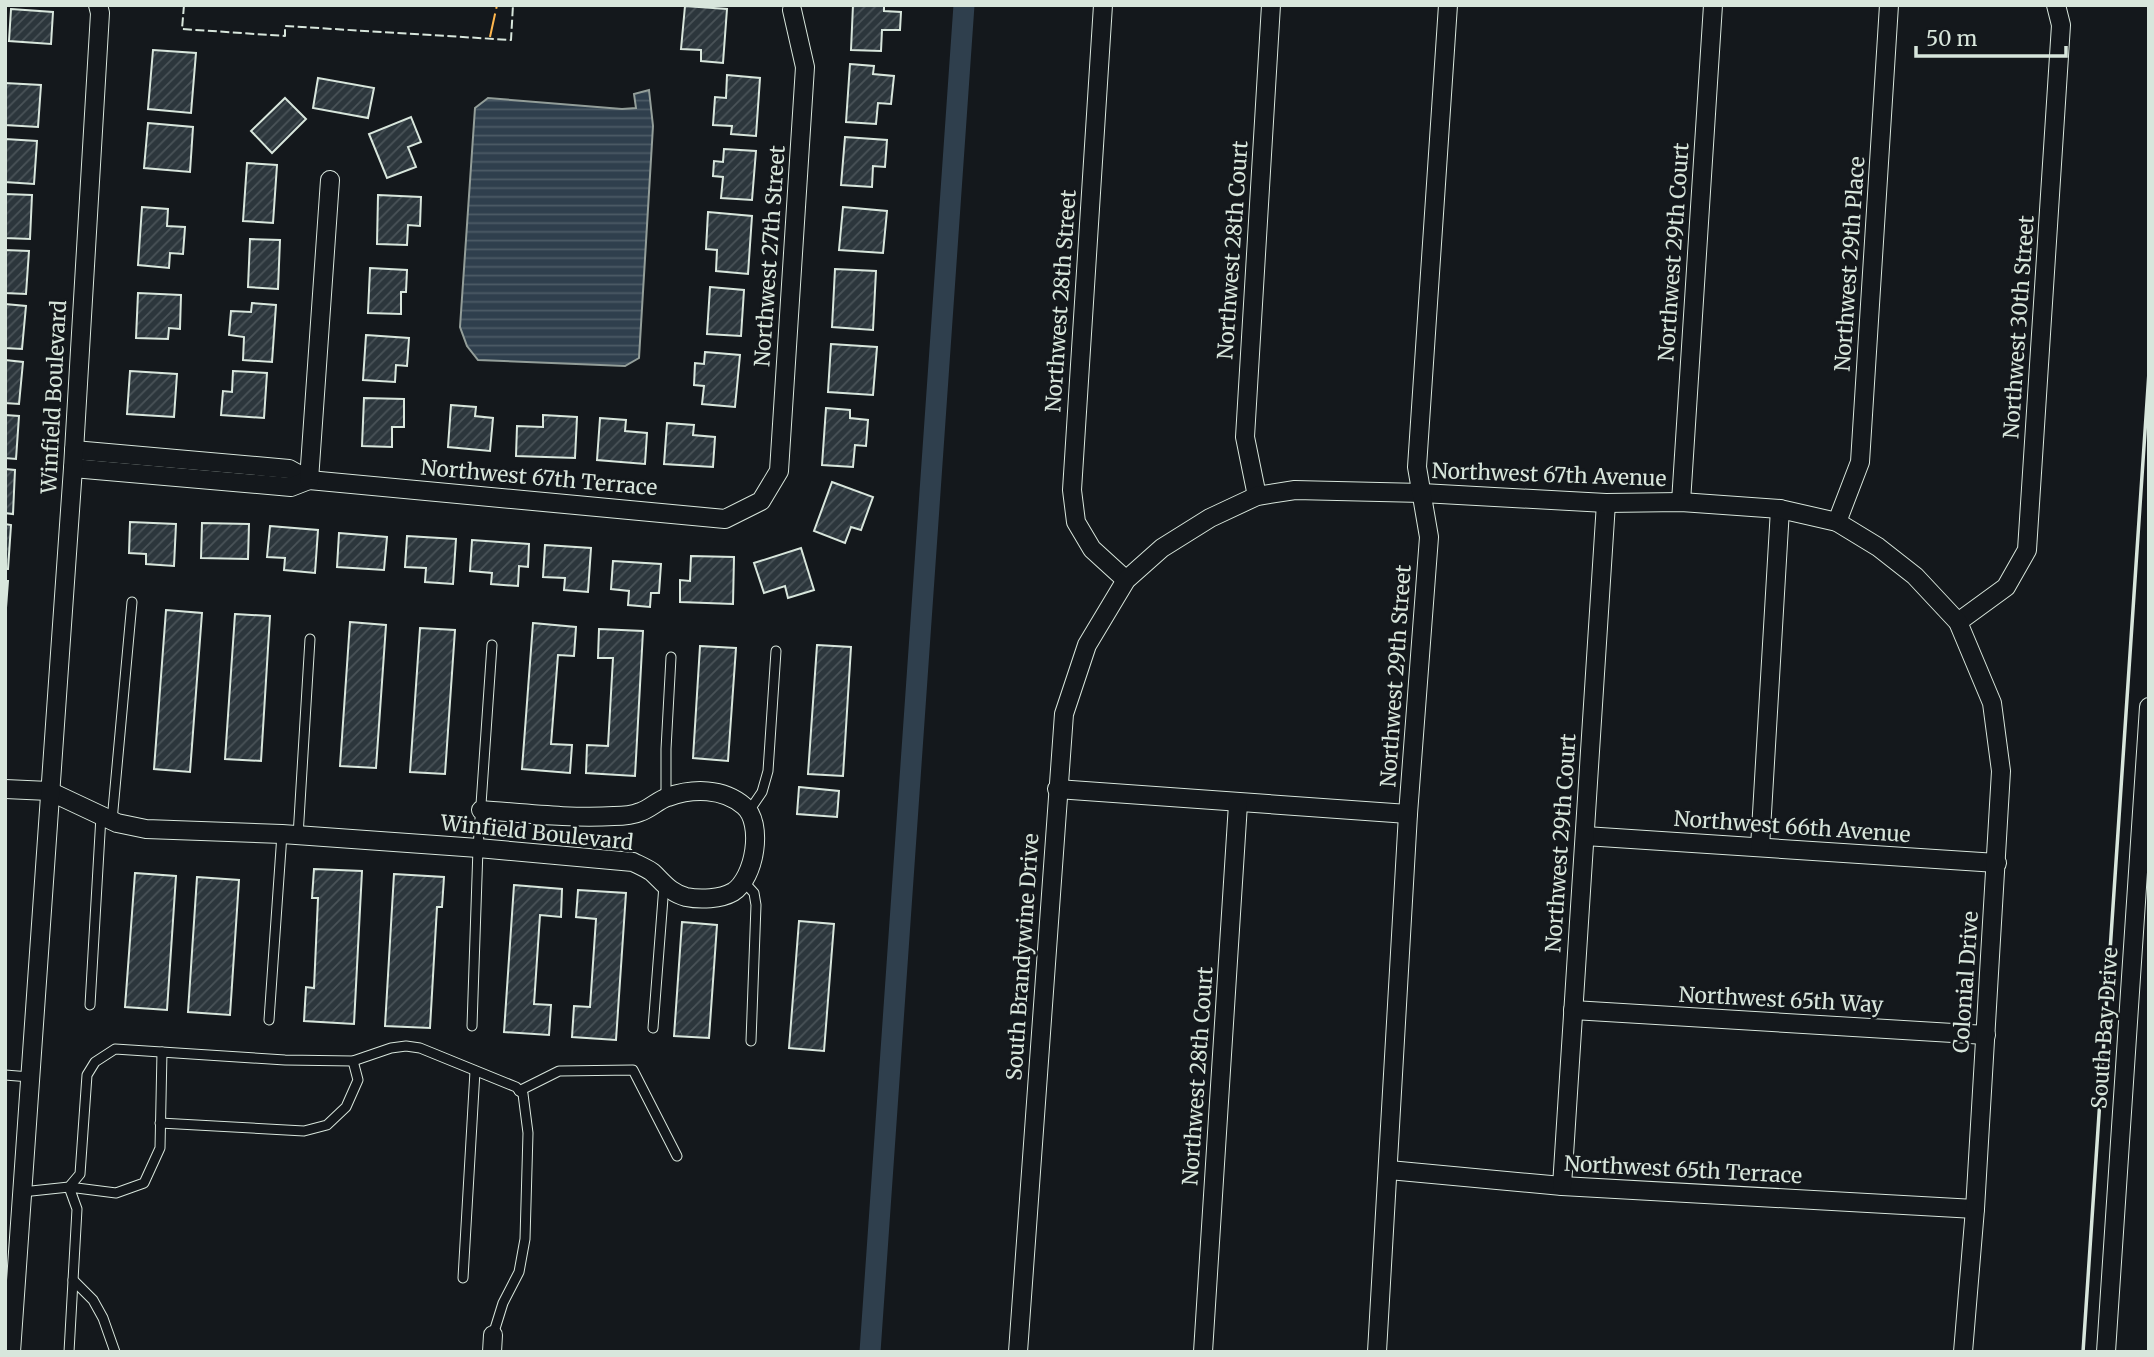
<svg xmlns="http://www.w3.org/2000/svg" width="2154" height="1357" font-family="Merriweather,serif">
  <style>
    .water { fill: url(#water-rules); stroke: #939e99; stroke-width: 2 }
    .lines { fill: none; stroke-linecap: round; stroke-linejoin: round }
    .canal { stroke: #2f3f4d; stroke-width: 21 }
    .building { fill: url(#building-hatch); stroke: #d8e6dc; stroke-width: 2 }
    .service-casing { stroke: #d8e6dc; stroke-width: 11 }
    .minor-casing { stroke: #d8e6dc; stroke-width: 20 }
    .service { stroke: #14181c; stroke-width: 9 }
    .minor { stroke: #14181c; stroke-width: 18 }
    .fence { stroke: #d8e6dc; stroke-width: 2; stroke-dasharray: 9 3.5; stroke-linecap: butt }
    .wall { stroke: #d8e6dc; stroke-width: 3.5 }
    .power { stroke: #ffb74d; stroke-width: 2; stroke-dasharray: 24 5 3.5 5; stroke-linecap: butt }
    .labels { text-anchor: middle; stroke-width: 5; stroke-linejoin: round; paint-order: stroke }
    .street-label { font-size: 21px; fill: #d8e6dc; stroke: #14181c }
  </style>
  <defs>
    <pattern id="water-rules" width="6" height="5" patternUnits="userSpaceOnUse" patternTransform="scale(1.75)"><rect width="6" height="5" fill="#2f3f4d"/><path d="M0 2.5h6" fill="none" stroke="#4c5b66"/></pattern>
    <pattern id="building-hatch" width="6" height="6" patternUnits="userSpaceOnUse" patternTransform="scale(1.75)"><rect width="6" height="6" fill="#2c363c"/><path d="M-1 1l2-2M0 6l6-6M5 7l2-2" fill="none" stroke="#4a5358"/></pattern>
  </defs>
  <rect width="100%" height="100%" fill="#14181c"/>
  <polygon class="water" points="649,90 653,126 639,358 625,366 478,360 467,346 460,327 475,108 488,98 622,109 636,108 634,94"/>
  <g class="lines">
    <polyline class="canal" points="870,1352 964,5"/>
  </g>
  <g class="building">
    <polygon points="853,5 884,5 884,11 901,12 900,30 882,30 881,51 851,50"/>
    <polygon points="685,6 727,9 723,63 701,61 701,50 681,49"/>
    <polygon points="11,9 53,12 51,44 9,41"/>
    <polygon points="153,50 196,53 191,113 148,109"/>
    <polygon points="850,64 874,66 873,74 894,76 891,104 878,103 876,124 846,122"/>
    <polygon points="727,75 760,78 756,136 731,134 732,126 713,125 715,97 726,98"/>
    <polygon points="318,78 374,88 368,118 313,108"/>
    <polygon points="5,83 41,85 38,127 5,125"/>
    <polygon points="285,98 306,119 272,153 251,131"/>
    <polygon points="411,117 421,142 408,147 416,167 387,178 369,134"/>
    <polygon points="148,123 193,127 190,172 144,168"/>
    <polygon points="845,137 887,140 885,167 873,166 872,187 841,185"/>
    <polygon points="5,139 37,141 34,184 5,182"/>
    <polygon points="724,149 756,151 752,200 721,198 723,177 713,176 714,161 723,162"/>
    <polygon points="247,163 277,165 273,223 243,221"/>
    <polygon points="5,194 32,195 30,239 5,238"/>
    <polygon points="378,195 421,197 420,226 408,225 407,245 377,244"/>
    <polygon points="142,207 168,209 167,226 185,227 183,254 170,253 169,268 138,265"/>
    <polygon points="843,207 887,211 883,253 839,250"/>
    <polygon points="708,212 752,216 748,274 716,271 717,250 706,249"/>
    <polygon points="250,239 280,240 278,289 248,287"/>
    <polygon points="5,250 29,251 26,294 5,293"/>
    <polygon points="370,268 407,270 406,292 401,292 401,314 368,313"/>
    <polygon points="835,269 876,271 873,330 832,327"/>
    <polygon points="710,287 744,290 741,336 707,334"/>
    <polygon points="138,293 181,295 180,329 169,328 168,339 136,338"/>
    <polygon points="252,303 276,305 272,362 243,360 244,337 229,335 231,311 251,312"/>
    <polygon points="5,304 26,306 22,349 5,348"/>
    <polygon points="366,335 409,338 407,366 396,365 395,382 363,380"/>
    <polygon points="831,344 877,347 873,395 828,392"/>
    <polygon points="705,352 740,355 735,407 702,404 704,386 694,385 695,363 704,364"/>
    <polygon points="5,360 23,362 19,404 5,403"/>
    <polygon points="130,371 177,374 174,417 127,414"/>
    <polygon points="233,371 267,373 264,418 221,415 223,391 232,392"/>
    <polygon points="364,398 404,399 404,427 392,427 392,447 362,446"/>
    <polygon points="451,405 476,407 475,416 493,418 490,451 448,447"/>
    <polygon points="826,408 850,410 850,418 868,420 866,446 855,445 853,467 822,465"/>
    <polygon points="5,415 19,416 16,459 5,458"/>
    <polygon points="543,415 577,417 575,458 516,456 517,426 543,427"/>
    <polygon points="600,418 626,420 625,431 647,433 645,464 597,460"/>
    <polygon points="667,423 694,425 693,435 715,437 713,467 664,464"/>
    <polygon points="5,469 15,470 13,514 5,513"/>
    <polygon points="832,482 873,497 861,530 851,527 845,543 814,531"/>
    <polygon points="130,522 176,524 174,566 146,564 146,554 129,553"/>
    <polygon points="202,523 249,524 248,559 201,558"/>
    <polygon points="5,524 11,525 8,569 5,569"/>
    <polygon points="270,526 318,530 315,573 284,570 285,558 267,557"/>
    <polygon points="339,533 387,537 384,570 337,567"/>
    <polygon points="407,536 456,539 453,584 425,582 426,568 405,567"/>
    <polygon points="472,540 529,544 528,567 519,566 518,586 491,584 492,573 470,571"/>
    <polygon points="545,545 591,548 588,592 564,590 565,578 543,577"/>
    <polygon points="801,548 814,590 788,598 785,586 764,593 754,563"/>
    <polygon points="691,556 734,557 733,604 680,602 680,580 690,581"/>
    <polygon points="613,561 661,564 659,593 651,593 650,607 628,605 629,591 611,589"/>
    <polygon points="5,581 8,581 5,621"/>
    <polygon points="166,610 202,613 190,772 154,769"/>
    <polygon points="235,614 270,616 261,761 225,759"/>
    <polygon points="350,622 386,625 376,768 340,766"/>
    <polygon points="533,623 576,627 574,656 558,655 551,744 572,745 570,773 522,769"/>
    <polygon points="420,628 455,630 445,774 410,772"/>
    <polygon points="599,629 643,631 635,776 586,773 587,745 608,746 613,658 598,658"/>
    <polygon points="817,645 851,647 843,776 808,774"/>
    <polygon points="700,646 736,648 728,761 693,758"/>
    <polygon points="799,787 839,791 837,817 797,814"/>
    <polygon points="314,869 362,871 354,1024 304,1021 306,987 314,988 318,898 312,898"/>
    <polygon points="135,873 176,876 167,1010 125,1007"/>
    <polygon points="394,874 444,877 442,907 437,907 430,1028 385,1026"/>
    <polygon points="197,877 239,880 230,1015 188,1012"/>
    <polygon points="514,885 562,889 561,917 540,915 534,1004 551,1005 549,1035 504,1032"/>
    <polygon points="578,890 626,893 616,1040 572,1037 574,1006 590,1007 596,919 576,917"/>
    <polygon points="799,921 834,924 824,1051 789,1048"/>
    <polygon points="682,922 717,925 709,1038 674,1036"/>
  </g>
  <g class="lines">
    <g class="service-casing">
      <g id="service">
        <polyline points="666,797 666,749 671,657"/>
        <polyline points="749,811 762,792 768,771 776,651"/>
        <polyline points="112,821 132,602"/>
        <polyline points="298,836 310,639"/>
        <polyline points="744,882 754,893 756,905 751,1041"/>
        <polyline points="90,1005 101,816"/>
        <polyline points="269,1020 282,834"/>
        <polyline points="472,1026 478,848 492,645"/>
        <polyline points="653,1028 664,885"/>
        <polyline points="5,1075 30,1077"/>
        <polyline points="519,1091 559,1071 633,1070 677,1156"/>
        <polyline points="160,1123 304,1131 327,1125 346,1107 358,1080 353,1061"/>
        <polyline points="22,1192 69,1187 80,1174 87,1075 95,1062 115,1049 285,1060 353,1061 391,1048 406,1046 420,1048 516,1087 523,1094 528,1133 525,1239 519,1272 503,1303 493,1335"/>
        <polyline points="463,1278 475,1071"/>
        <polyline points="73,1280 93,1300 103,1318 115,1352"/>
        <polyline points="69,1352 77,1209 69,1187 116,1193 144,1183 160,1148 162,1052"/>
      </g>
    </g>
    <g class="minor-casing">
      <g id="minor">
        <polyline points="1103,5 1072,490 1076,522 1092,549 1126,580"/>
        <polyline points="74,450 289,469 309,480 725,519 761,501 779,471 805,67 792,10"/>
        <polyline points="73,468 291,487 309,480"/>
        <polyline points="309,480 330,180"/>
        <polyline points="1257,496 1245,437 1271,5"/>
        <polyline points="1681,502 1713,5"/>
        <polyline points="1837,522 1860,462 1889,5"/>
        <polyline points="1958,622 2006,587 2027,550 2061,25 2056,5"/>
        <path d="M5,789l44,2 68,32 29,6 136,5 196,14 155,14c6,3 13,6 19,10 11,10 18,21 34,25 14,3 35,2 47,-5 22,-14 31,-69 11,-86 -21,-18 -51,-18 -76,-9 -10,3 -18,12 -28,15 -7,3 -18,4 -26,4 -42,3 -91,-3 -133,-6"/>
        <polyline points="1057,789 1408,814"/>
        <polyline points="1585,836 1997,863"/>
        <polyline points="1760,847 1780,509"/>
        <polyline points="1573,1010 1986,1035"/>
        <polyline points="1389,1170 1562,1186 1975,1209"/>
        <polyline points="1562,1186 1606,503"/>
        <polyline points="11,1352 73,468 100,13 98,5"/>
        <polyline points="492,1352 493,1335"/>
        <polyline points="1018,1352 1064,714 1087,645 1126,580 1162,548 1210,518 1257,496 1295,490 1422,493 1606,503 1681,502 1780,509 1837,522 1878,547 1915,576 1958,622 1992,703 2001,771 1975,1209 1963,1352"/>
        <polyline points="1203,1352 1238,804"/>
        <polyline points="1377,1352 1408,814 1429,537 1417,467 1448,5"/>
        <polyline points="2106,1352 2149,707"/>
      </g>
    </g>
    <use href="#service" class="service"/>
    <use href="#minor" class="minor"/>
    <polyline class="fence" points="184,5 182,29 285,36 285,26 511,40 513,5"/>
    <polyline class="wall" points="2083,1352 2149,372"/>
    <polyline class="power" points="490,37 497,5"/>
  </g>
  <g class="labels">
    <g class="street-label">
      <text transform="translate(1233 250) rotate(-86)" y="7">Northwest 28th Court</text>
      <text transform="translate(1674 252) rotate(-86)" y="7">Northwest 29th Court</text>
      <text transform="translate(770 256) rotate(-86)" y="7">Northwest 27th Street</text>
      <text transform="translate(1850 264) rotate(-86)" y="7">Northwest 29th Place</text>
      <text transform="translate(1061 301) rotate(-86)" y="7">Northwest 28th Street</text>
      <text transform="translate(2019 327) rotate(-86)" y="7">Northwest 30th Street</text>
      <text transform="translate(54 397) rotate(-87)" y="7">Winfield Boulevard</text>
      <text transform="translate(1549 475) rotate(2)" y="7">Northwest 67th Avenue</text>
      <text transform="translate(539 478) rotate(5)" y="7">Northwest 67th Terrace</text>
      <text transform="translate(1396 676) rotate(-86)" y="7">Northwest 29th Street</text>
      <text transform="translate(1792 827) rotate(4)" y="7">Northwest 66th Avenue</text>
      <text transform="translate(537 833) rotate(6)" y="7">Winfield Boulevard</text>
      <text transform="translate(1561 843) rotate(-86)" y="7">Northwest 29th Court</text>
      <text transform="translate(1023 957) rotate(-86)" y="7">South Brandywine Drive</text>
      <text transform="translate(1966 982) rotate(-86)" y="7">Colonial Drive</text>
      <text transform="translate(1781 1000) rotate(3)" y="7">Northwest 65th Way</text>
      <text transform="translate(2105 1028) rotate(-86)" y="7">South Bay Drive</text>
      <text transform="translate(1198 1076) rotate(-86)" y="7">Northwest 28th Court</text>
      <text transform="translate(1683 1170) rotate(3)" y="7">Northwest 65th Terrace</text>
    </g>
  </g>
  <rect width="2154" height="1357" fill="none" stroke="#d8e6dc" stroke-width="14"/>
  <path d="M1916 46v10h150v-10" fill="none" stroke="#d8e6dc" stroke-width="3.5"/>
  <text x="1926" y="46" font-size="21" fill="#d8e6dc" stroke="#14181c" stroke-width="5" paint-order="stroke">50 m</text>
</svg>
